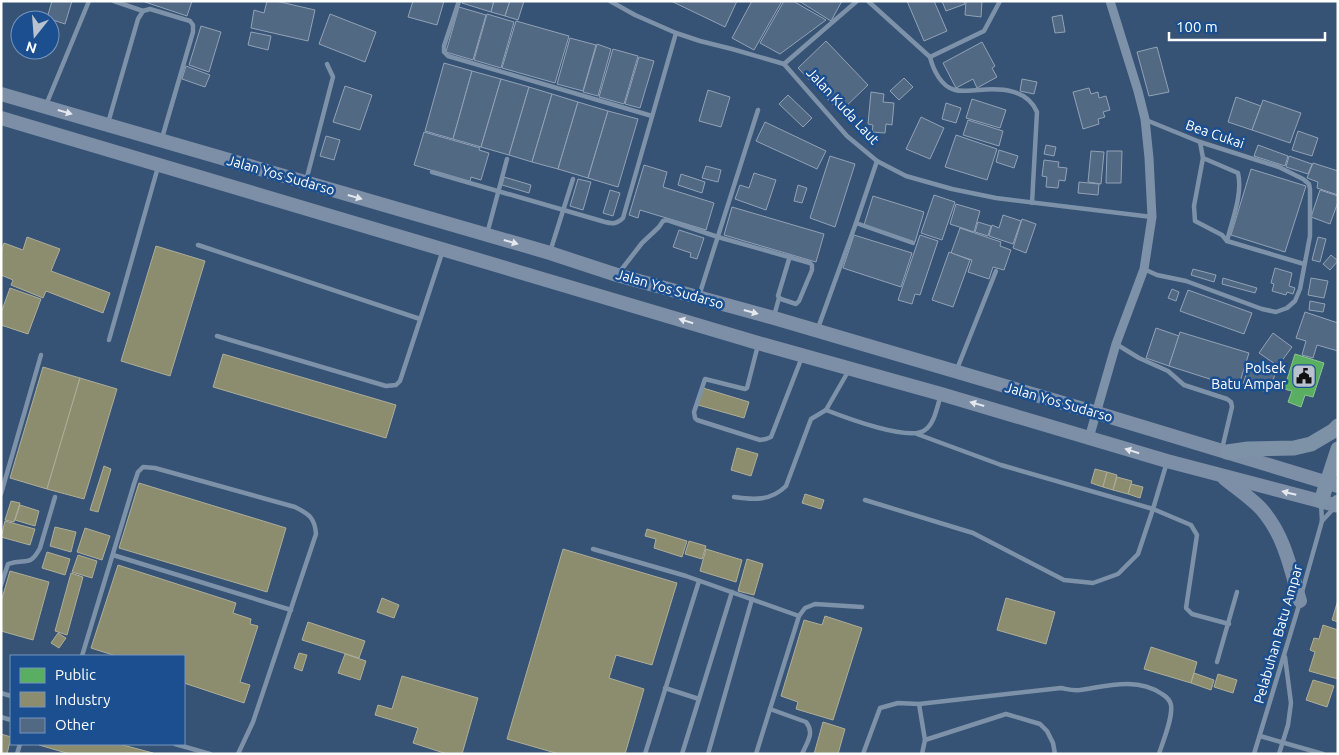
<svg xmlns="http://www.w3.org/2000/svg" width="1339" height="755" font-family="Ubuntu,sans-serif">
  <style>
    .public { fill: #5aae61; stroke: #8cc690 }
    .industry { fill: #8c8c6e; stroke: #aeae9a }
    .building { fill: #526984; stroke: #92a2b6 }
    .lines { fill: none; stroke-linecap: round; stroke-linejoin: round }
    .lane { stroke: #7d92a8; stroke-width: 4.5 }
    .street { stroke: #7d92a8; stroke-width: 9 }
    .primary { stroke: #7d8ea7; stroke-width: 14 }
    .highway { stroke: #7e92a7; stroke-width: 15 }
    .oneway { fill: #e5e8ed }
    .labels { text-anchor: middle; stroke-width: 5; stroke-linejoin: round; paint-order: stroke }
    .street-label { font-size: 14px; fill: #fff; stroke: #1b4f8f }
    .poi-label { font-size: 14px; fill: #fff; stroke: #1b4f8f; text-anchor: end }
  </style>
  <rect width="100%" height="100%" fill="#365274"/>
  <polygon class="public" points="1295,354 1324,363 1313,397 1305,395 1301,407 1288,402 1292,391 1284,389"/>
  <g class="industry">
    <polygon points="27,237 60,249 51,271 110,293 103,313 46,291 43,298 11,285 13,280 1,275 1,252 4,243 23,250"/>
    <polygon points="156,246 205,261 170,376 121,361"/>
    <polygon points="10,288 41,299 28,334 1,325 1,313"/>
    <polygon points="223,354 396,405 386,438 213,387"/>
    <polygon points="43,367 80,378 47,489 10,478"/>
    <polygon points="80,378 117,389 84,499 47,489"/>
    <polygon points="703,388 749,402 744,418 698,405"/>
    <polygon points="737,448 758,454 751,476 731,470"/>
    <polygon points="104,466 111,469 98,512 90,510"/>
    <polygon points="1095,469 1107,472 1103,487 1091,483"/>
    <polygon points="1107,472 1117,475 1113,490 1103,487"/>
    <polygon points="1117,477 1132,481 1128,494 1113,490"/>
    <polygon points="139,483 286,528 267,592 119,548"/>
    <polygon points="1131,484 1143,487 1140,498 1128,494"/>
    <polygon points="805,494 824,500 821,509 802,503"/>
    <polygon points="11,501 20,503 14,522 5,520"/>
    <polygon points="20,505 39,511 35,526 15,520"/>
    <polygon points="5,521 35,529 30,545 1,537"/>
    <polygon points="55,527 76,532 71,552 50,546"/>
    <polygon points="85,528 110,536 102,560 77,552"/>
    <polygon points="647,529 687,541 682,557 654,548 656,539 645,536"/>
    <polygon points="689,541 706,546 702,559 685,554"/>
    <polygon points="563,549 677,583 652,665 616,655 609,678 644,689 625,754 559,754 507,739"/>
    <polygon points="706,549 742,560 736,582 700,571"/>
    <polygon points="47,552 70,559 65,575 42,568"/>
    <polygon points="78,555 97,561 92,578 72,572"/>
    <polygon points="747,559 763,564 754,595 738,591"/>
    <polygon points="118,565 236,603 233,613 251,619 250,624 258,626 240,682 250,685 244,703 184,683 184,656 116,656 91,648"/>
    <polygon points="10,571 49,582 33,640 1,631 1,602"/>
    <polygon points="71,573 83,577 67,635 55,631"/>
    <polygon points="382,598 399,605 394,618 377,612"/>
    <polygon points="1006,598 1055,612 1046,644 997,630"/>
    <polygon points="1338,600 1338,622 1332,620"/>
    <polygon points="825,616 862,628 833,720 796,709 798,702 781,696 804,620 822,625"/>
    <polygon points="308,622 365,641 359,658 302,640"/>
    <polygon points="1323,625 1338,630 1338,679 1309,671 1315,652 1310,650 1314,638 1319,639"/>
    <polygon points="58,633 66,638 59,648 51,643"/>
    <polygon points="1151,647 1197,662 1191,683 1144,669"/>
    <polygon points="299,653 307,655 302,671 294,668"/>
    <polygon points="345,654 366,661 360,680 338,673"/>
    <polygon points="1194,673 1214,680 1211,690 1191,683"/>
    <polygon points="1218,674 1237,680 1233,693 1214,687"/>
    <polygon points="402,676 478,698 462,754 447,754 413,743 418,728 375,715 378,705 392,709"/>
    <polygon points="1313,680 1334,686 1327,707 1306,700"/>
    <polygon points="823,722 845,729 838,754 814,754"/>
    <polygon points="1,734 11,737 7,754 1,754"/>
    <polygon points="40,744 119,744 153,753 70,754 39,745"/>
  </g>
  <g class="building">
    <polygon points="52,1 72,1 65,24 47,18"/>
    <polygon points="142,1 192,1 187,16"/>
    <polygon points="267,1 276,1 315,10 308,41 251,28 254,10 264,13"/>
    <polygon points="413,1 444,1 437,25 408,17"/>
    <polygon points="463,1 494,1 491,12 462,3"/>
    <polygon points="494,1 510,1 505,16 491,12"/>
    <polygon points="510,1 524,1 518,20 505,16"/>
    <polygon points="671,1 737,1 725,27"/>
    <polygon points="752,1 782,1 754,50 732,38"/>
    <polygon points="784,1 793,1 826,20 780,54 760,43"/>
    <polygon points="799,1 842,1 831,21"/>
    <polygon points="907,1 934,1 947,31 924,41"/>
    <polygon points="942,1 964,1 965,4 946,11"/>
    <polygon points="966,1 982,1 981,17 965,15"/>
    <polygon points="459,7 486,15 473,60 446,52"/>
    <polygon points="330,14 376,32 365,62 319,44"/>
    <polygon points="487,14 514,22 501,68 474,60"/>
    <polygon points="1062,15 1065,32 1055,33 1052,17"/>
    <polygon points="516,21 569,36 555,83 502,68"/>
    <polygon points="201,26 221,32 209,72 189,65"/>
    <polygon points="251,32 271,36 268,50 248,45"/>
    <polygon points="570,38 596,45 583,91 557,84"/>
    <polygon points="826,41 868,85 840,112 798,68"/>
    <polygon points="982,42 995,66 992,68 997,77 977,88 973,79 956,88 943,63"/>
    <polygon points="597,44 611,49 598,96 583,92"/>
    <polygon points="1157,47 1169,92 1149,96 1137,52"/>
    <polygon points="613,49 638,56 624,104 599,97"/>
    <polygon points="639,57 654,61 640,108 625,104"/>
    <polygon points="444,63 472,71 453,139 425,131"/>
    <polygon points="186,66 210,75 205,87 182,79"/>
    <polygon points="472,71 501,79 481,147 453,139"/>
    <polygon points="904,78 913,87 899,100 890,91"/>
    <polygon points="501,79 529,87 509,155 481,147"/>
    <polygon points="1022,79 1037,82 1034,94 1020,91"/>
    <polygon points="345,86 372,95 360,130 333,122"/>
    <polygon points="529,87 552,94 532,162 509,155"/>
    <polygon points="1089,88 1091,94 1098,92 1099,98 1106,96 1110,110 1103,112 1105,117 1098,119 1099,124 1083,129 1073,92"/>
    <polygon points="708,90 730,97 721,127 699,121"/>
    <polygon points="871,92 884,94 883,102 894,103 892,125 886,124 885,133 872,132 873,125 868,124"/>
    <polygon points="552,94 578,102 558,169 532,162"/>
    <polygon points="788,95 812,118 803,127 779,104"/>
    <polygon points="1236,97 1261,106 1252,130 1228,122"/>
    <polygon points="972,99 1006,110 1000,128 966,118"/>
    <polygon points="1263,100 1301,113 1290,143 1252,130"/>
    <polygon points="578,102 608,111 588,178 558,169"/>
    <polygon points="946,103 961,108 956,123 942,119"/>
    <polygon points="608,111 638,119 618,187 588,178"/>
    <polygon points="921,117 944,128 930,159 906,149"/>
    <polygon points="968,120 1003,131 999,146 963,135"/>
    <polygon points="765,122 826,151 817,169 756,141"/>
    <polygon points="1298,131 1318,138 1312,156 1292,150"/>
    <polygon points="424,132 480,148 479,150 489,153 481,180 471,177 470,182 414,165"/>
    <polygon points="956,135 997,149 987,180 945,167"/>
    <polygon points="326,136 340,140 334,160 320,156"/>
    <polygon points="1046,145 1056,147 1054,156 1044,154"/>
    <polygon points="1258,145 1288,156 1285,166 1254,156"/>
    <polygon points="999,150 1018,156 1014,168 996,162"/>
    <polygon points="1091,151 1104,152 1101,184 1088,182"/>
    <polygon points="1107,151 1122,151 1121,183 1106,183"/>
    <polygon points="830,156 855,164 835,227 810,218"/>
    <polygon points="1289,156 1312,164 1308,174 1286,167"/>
    <polygon points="1044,160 1059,162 1058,167 1067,168 1065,181 1059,180 1058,188 1046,187 1047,177 1042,176"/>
    <polygon points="1313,163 1338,171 1338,195 1317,188 1318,182 1307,178"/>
    <polygon points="644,165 667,172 663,187 714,203 706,230 640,210 638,218 629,215"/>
    <polygon points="706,166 721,170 718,182 702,178"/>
    <polygon points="1251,169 1306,186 1285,252 1231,235"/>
    <polygon points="754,173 776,180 766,210 735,199 740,185 749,188"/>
    <polygon points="681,174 705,182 702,193 678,185"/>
    <polygon points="504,177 531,185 529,193 502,185"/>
    <polygon points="578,179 591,182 583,210 570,206"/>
    <polygon points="1079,182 1099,184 1098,195 1078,193"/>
    <polygon points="798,185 807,188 802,203 794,201"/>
    <polygon points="610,190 620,193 613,216 603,213"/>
    <polygon points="1320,190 1338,196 1338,202 1330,224 1311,217"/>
    <polygon points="934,195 955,202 942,240 921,233"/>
    <polygon points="873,196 924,212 915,242 864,225"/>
    <polygon points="956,204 980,211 974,232 950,224"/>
    <polygon points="732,207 824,234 816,262 724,235"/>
    <polygon points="1003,215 1021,221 1013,244 989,236 992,225 999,228"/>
    <polygon points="1022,219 1036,224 1026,253 1013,248"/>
    <polygon points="978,222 991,226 988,236 975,232"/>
    <polygon points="960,228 1001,242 1000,246 1011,250 1004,270 993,267 989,279 968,272 972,260 951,253"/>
    <polygon points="679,230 704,238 697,259 690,257 691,253 673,247"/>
    <polygon points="854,235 912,253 901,287 843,268"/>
    <polygon points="920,235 938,241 920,295 915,294 912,304 898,300"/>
    <polygon points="1318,237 1326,239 1320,262 1312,260"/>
    <polygon points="949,252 970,260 953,307 932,300"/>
    <polygon points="1331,255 1338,261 1330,270 1323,264"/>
    <polygon points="1275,268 1292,273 1289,286 1295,288 1293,294 1287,292 1286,295 1272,291 1274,284 1271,283"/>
    <polygon points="1193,269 1216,275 1214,282 1191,275"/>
    <polygon points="1223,278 1257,288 1255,293 1222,284"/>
    <polygon points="1311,278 1328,281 1324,298 1308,295"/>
    <polygon points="1172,289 1179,292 1176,301 1168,298"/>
    <polygon points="1188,290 1252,313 1244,334 1180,311"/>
    <polygon points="1310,301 1325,304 1323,312 1309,310"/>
    <polygon points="1305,312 1338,323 1338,351 1317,345 1313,358 1302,355 1306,341 1296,338"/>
    <polygon points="1156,328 1179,336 1169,366 1146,358"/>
    <polygon points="1180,332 1249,353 1238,388 1169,366"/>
    <polygon points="1273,333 1292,347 1278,366 1259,353"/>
    <polygon points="1250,362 1276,371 1269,393 1243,384"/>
  </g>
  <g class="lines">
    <g class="lane">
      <polyline points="114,1 143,11"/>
      <polyline points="459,1 444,46 444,52 448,56 652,116"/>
      <polyline points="610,1 635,15 676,33 700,41 732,49 784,64 847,136 877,161 906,176 952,189 996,198 1152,217"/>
      <path d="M868,1l62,56c3,12 11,30 25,33 8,2 17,0 24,0 22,-2 48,-1 58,22l-5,91"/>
      <polyline points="930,57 984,31 1000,1"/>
      <polyline points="784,64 857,1"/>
      <polyline points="46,105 89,1"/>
      <polyline points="108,123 138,19 143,11 150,9 190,21 193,25 193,32 162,138"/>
      <polyline points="1200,142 1203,158 1194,206 1195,221 1222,235 1227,241 1304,264"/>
      <path d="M1203,158l35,15c5,21 -6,47 -11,68"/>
      <polyline points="877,161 856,223 913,243"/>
      <path d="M432,172l173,50c8,2 12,2 18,-4l53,-185"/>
      <polyline points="306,181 333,77 327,64"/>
      <polyline points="487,234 507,159"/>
      <polyline points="198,245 420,319"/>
      <polyline points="550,252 573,179"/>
      <polyline points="1144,269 1157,275 1186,281 1262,309 1276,312 1287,308 1295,301 1300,289 1310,236 1310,189 1309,184 1303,179 1279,167 1200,142 1146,120"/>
      <polyline points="618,274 642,243 659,227 663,221 667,220 718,237 810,263 812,265 812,270 799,301 796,304 781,299 778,296 790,256"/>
      <polyline points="699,296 758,110"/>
      <polyline points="774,316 779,298"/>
      <polyline points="818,328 856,223"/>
      <polyline points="217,336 386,386 396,385 400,381 443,250"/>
      <polyline points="109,340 158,167"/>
      <polyline points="1116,344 1139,358 1168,371 1184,385 1227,399 1231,402 1232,407 1222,449"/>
      <polyline points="758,345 747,388 745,389 705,379 694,412 695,418 697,420 760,440 766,439 771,437 802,357"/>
      <polyline points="957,369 996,271"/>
      <path d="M826,410c18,7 84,32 99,20 10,-7 12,-24 16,-35"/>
      <polyline points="1167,462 1153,509 1191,525 1197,535 1186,608 1192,614 1229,624"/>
      <polyline points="1,494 41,355"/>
      <path d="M734,497c20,3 37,4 52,-11l25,-67 15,-9 23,-40"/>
      <polyline points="865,500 973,533 1064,580 1093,583 1118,574 1138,554 1153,509 1001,465 917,434"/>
      <polyline points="1322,521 1335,507"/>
      <polyline points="593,549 686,576 799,616"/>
      <polyline points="113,555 291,610"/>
      <path d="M1,585l7,-21c17,-7 21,5 32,-16l15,-51"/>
      <polyline points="1302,592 1322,521 1321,503"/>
      <path d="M82,656l52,-172 4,-12 5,-5 12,1 140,39c14,7 20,11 21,27l-63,188 -15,32"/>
      <polyline points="1217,662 1237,592"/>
      <polyline points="665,688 699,699"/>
      <polyline points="1,693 11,696"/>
      <polyline points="919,704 925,740 922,754"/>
      <path d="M770,709l36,13c9,11 1,20 -4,32"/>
      <polyline points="1,717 11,720"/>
      <polyline points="1260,736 1323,754"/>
      <polyline points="925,740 1006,714 1040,724 1047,731 1053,743 1055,754"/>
      <polyline points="175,744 210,754"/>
      <polyline points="17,754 20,744"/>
      <polyline points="645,754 699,581"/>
      <polyline points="682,754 732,592"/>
      <polyline points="708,754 752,599"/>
      <polyline points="756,754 799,616 805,608 815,604 862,607"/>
      <path d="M863,754l17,-46 18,-5 21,1 142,-16c6,1 12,3 19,2 27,-4 57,-13 82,4 5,3 8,6 9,11 2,13 -8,36 -12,49"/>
      <polyline points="1254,754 1300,602"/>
      <polyline points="1279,754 1288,725 1291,703 1285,657"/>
    </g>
    <polyline class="street" points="1089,438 1116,344 1144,269 1152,217 1149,158 1145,119 1138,91 1110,1"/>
    <g class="primary">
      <polyline points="1,94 550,253 617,275 774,318 1097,413 1338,486"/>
      <polyline points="1,118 758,343 941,394 1167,461 1331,504"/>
      <path d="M1224,478c12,10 30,22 39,33 22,26 28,59 37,90"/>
    </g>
    <g class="highway">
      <polyline points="1227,452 1248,449 1294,448 1311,444 1333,431 1338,426"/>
      <polyline points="1321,501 1338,449"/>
      <polyline points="1336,505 1338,502"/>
    </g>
  </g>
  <defs><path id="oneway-solid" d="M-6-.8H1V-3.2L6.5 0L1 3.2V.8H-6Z" transform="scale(1.25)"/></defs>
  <g class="oneway">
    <use href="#oneway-solid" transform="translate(65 112) rotate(16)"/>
    <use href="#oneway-solid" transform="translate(355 197) rotate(16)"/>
    <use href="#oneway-solid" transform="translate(511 242) rotate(16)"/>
    <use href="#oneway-solid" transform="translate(751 312) rotate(15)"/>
    <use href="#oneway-solid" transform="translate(686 321) rotate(-163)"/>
    <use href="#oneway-solid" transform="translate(977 404) rotate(-164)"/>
    <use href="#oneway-solid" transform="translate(1132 451) rotate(-163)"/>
    <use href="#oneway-solid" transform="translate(1289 493) rotate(-166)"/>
  </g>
  <defs>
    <g id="civic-square" transform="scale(1.25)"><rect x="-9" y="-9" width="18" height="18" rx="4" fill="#b9c2ce" stroke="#1b4f8f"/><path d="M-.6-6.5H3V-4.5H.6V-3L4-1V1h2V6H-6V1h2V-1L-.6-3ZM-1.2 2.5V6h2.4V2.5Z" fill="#111"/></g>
  </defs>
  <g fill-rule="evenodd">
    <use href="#civic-square" x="1304" y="376"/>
  </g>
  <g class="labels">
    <g class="street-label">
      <text transform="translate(843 106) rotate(47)" y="5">Jalan Kuda Laut</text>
      <text transform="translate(1215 134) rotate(19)" y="5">Bea Cukai</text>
      <text transform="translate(281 175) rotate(16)" y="5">Jalan Yos Sudarso</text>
      <text transform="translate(670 289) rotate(16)" y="5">Jalan Yos Sudarso</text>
      <text transform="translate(1059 402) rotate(16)" y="5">Jalan Yos Sudarso</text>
      <text transform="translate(1278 634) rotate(-74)" y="5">Pelabuhan Batu Ampar</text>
    </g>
    <g class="poi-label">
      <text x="1286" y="373">Polsek<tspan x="1286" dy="16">Batu Ampar</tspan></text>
    </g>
  </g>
  <rect width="1339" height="755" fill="none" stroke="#ffffff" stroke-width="5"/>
  <rect x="10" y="655" width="175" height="90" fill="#1b4f8f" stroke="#7695bc"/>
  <rect x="20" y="668" width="25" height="15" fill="#5aae61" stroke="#7695bc"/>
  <text x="55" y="680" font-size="15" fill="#ffffff">Public</text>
  <rect x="20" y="692" width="25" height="15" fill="#8c8c6e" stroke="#7695bc"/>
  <text x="55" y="705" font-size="15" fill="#ffffff">Industry</text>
  <rect x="20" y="718" width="25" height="15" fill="#526984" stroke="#7695bc"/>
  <text x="55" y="730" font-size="15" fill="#ffffff">Other</text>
  <g transform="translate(35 35) rotate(197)"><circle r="24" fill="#1b4f8f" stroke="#7695bc"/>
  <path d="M0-4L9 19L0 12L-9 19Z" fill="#b9c2ce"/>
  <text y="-8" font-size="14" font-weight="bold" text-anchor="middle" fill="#ffffff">N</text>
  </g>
  <path d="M1169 32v8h156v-8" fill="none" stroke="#ffffff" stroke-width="2.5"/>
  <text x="1176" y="32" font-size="15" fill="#ffffff" stroke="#1b4f8f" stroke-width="4" paint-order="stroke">100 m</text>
</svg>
